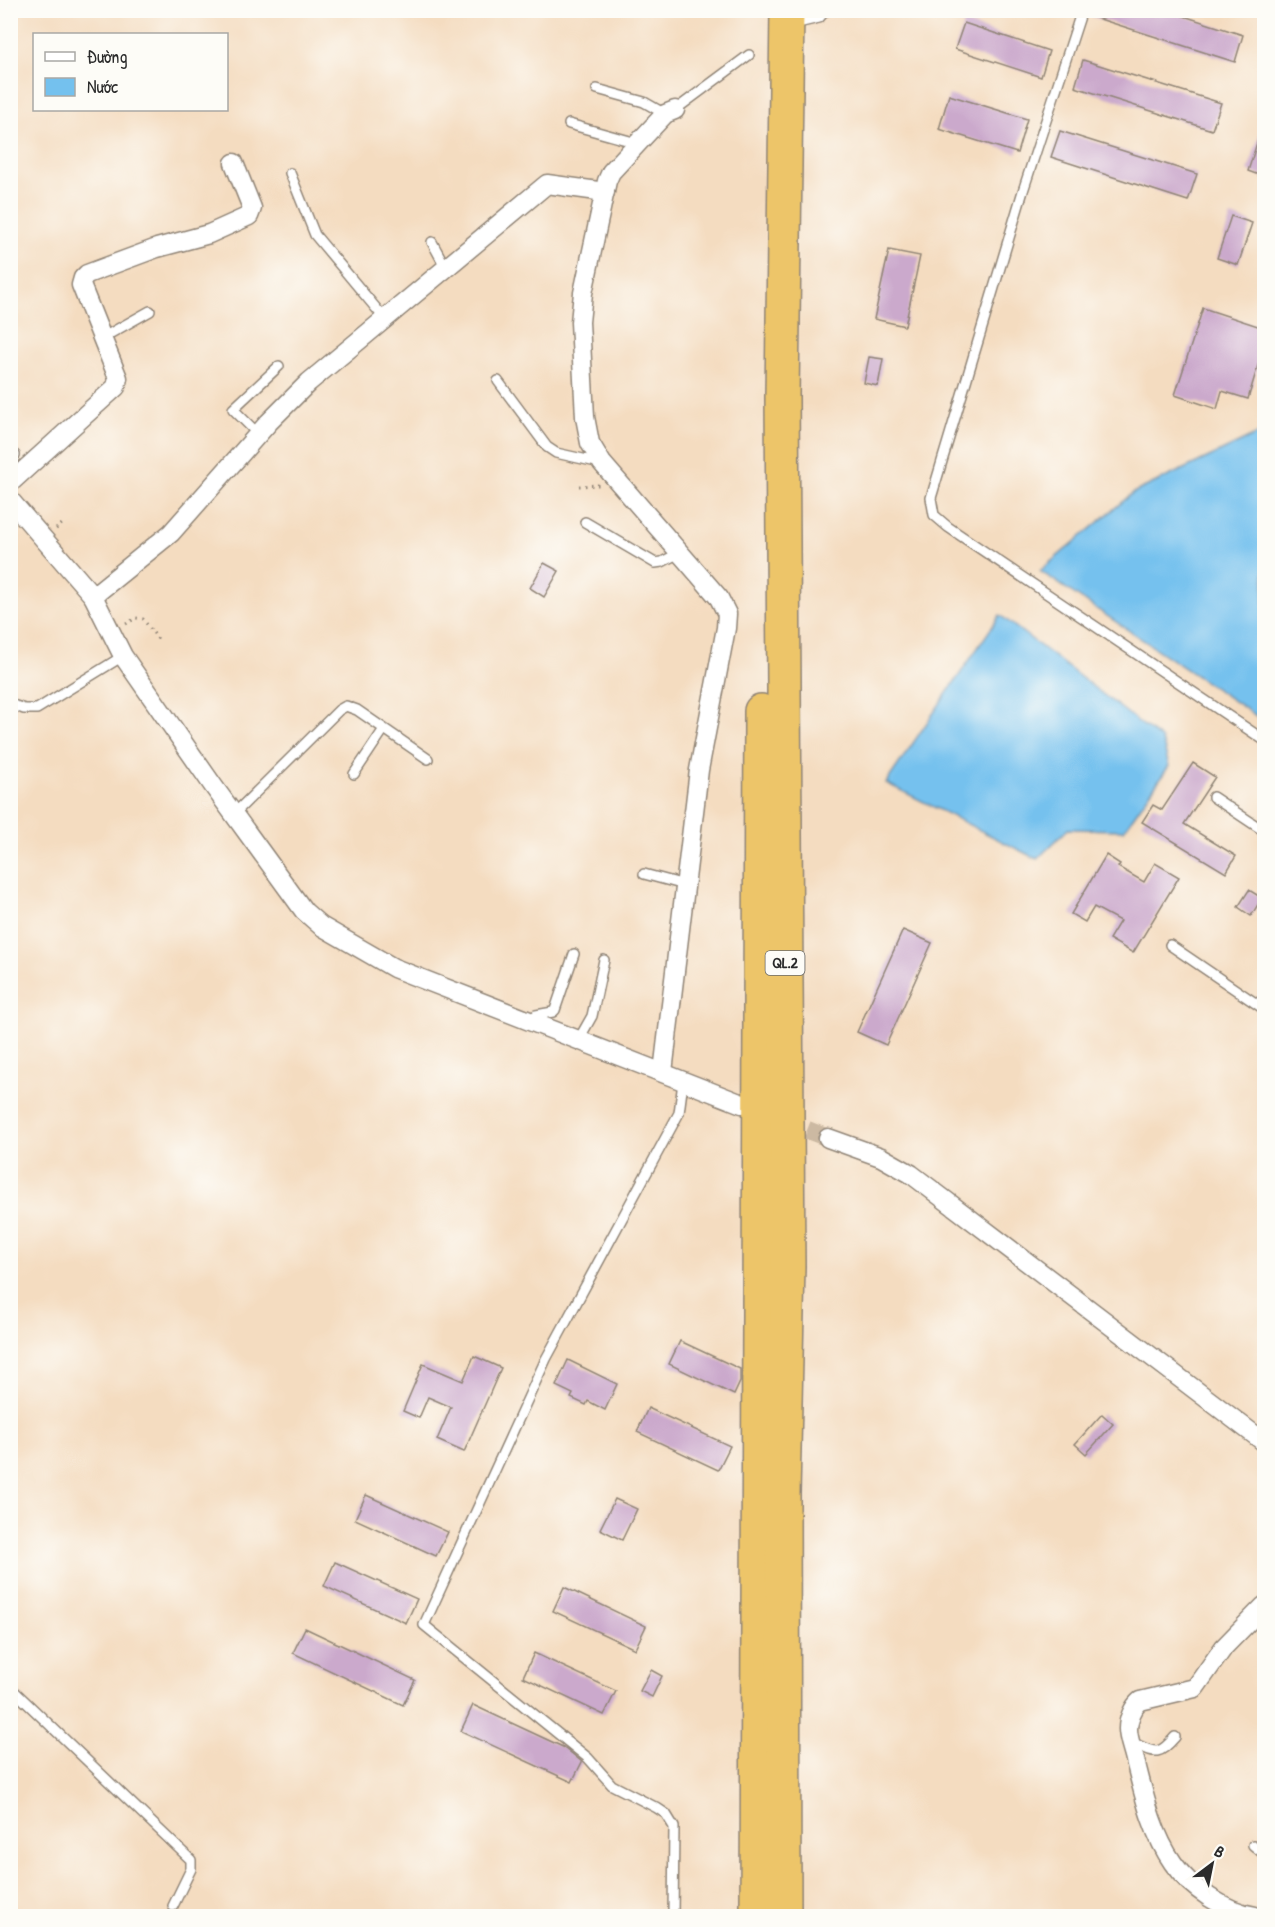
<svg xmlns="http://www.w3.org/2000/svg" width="1275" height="1927" font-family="'Patrick Hand',sans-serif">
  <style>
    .water { fill: #74c1ee; stroke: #50768c; stroke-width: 1.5 }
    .building { fill: #cba9cc }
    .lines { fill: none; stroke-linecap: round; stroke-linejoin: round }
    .street-tunnel { stroke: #ccb9a2; stroke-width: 18; stroke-dasharray: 18 9; stroke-linecap: butt }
    .lane-casing { stroke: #908476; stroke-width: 12 }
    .street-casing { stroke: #908476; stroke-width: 21 }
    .highway-casing { stroke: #908476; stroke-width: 36 }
    .path { stroke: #908476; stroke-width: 3; stroke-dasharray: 1.5 4.5; stroke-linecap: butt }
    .lane { stroke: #fff; stroke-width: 9 }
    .street { stroke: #fff; stroke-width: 18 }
    .highway { stroke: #edc569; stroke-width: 33 }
    .labels { text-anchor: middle; stroke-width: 4.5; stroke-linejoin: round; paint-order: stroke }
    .shield { fill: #fdfcf7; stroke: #6a6a68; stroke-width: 1.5 }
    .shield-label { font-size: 15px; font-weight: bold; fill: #2b2b2b }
  </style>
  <rect width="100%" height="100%" fill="#fdfcf7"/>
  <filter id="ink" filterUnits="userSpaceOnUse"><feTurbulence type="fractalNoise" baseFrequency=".0167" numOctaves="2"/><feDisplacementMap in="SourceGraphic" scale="12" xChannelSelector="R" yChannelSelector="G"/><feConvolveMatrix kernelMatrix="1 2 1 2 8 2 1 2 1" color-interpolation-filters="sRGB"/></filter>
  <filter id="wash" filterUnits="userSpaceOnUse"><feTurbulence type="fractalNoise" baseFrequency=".008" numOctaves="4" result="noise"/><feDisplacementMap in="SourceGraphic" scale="24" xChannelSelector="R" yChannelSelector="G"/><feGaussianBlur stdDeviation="1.35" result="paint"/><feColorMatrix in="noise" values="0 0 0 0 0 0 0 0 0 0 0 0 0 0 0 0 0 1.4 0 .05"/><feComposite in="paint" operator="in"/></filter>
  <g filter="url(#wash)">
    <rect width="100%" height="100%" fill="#f4dcc0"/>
    <g class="water">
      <polygon points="1264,431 1264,721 1040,571 1133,493"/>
      <polygon points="1000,615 1162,740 1169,766 1124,830 1068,829 1037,859 886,783"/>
    </g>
    <g id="blocks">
      <g class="building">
        <polygon points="1089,10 1165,10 1243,35 1235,62 1087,15"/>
        <polygon points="964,23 1049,51 1041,77 955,49"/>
        <polygon points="1083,60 1221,103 1212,130 1075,87"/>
        <polygon points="949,95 1027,119 1017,153 939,129"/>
        <polygon points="1262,127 1264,128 1264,177 1248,171"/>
        <polygon points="1060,131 1197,174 1188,201 1051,157"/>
        <polygon points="1231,216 1252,223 1238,265 1217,258"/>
        <polygon points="889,250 920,256 905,326 874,319"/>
        <polygon points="1203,308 1264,328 1264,345 1248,399 1222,391 1217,409 1175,395"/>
        <polygon points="869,357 883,359 878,386 864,383"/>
        <polygon points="544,563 559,571 544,597 530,588"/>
        <polygon points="1193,763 1215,777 1184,824 1236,856 1226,873 1142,822 1153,805 1162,810"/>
        <polygon points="1106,855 1120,864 1118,867 1144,882 1155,863 1179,877 1133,953 1109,939 1120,921 1094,907 1085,922 1071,914"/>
        <polygon points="1249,890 1262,898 1251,916 1238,907"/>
        <polygon points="903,930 932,943 886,1045 857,1032"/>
        <polygon points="680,1341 740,1369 740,1382 734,1395 669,1364"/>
        <polygon points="474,1356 501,1368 464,1452 437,1440 451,1407 428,1397 419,1418 403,1411 423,1364 463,1381"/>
        <polygon points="568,1360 617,1384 605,1410 588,1401 586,1405 571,1398 573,1394 556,1386"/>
        <polygon points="648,1408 730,1446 718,1470 637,1432"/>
        <polygon points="1102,1414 1113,1424 1086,1454 1075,1444"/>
        <polygon points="366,1495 448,1532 436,1556 355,1519"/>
        <polygon points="615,1499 637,1509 622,1540 600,1529"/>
        <polygon points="335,1562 417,1599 406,1623 324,1586"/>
        <polygon points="564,1587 646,1626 635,1649 553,1611"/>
        <polygon points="305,1628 415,1680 403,1705 293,1653"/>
        <polygon points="534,1653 616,1691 604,1715 523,1677"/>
        <polygon points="651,1670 662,1676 652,1697 640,1691"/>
        <polygon points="473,1705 565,1748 582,1762 572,1782 461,1731"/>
      </g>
    </g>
  </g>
  <g filter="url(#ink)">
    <use href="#blocks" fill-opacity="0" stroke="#908476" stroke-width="1.5"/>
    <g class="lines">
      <polyline class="street-tunnel" points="782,1120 828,1138"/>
      <g class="lane-casing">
        <g id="lane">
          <polyline points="1082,10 1023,191 931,498 934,515 948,527 1264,740"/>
          <polyline points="802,22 819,18 826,10"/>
          <polyline points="597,89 644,102 665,114"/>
          <polyline points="675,110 749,55"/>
          <polyline points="569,124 637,143"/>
          <polyline points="290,173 315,235 385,319"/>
          <polyline points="432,242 446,268"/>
          <polyline points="102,338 150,311"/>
          <polyline points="498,381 547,447 556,453 601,463"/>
          <polyline points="258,434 233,409 279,366"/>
          <polyline points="10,456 15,455"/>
          <polyline points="585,522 655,563 662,562 679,553"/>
          <polyline points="10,704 24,709 37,709 123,656"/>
          <polyline points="354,774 384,729"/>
          <polyline points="1213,797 1264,831"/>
          <polyline points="234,814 339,710 346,706 357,710 428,759"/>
          <polyline points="644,874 685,885"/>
          <polyline points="1170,945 1264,1009"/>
          <polyline points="530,1020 536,1015 553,1012 555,1010 574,954"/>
          <polyline points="579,1039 592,1016 604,960"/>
          <polyline points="10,1687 191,1860 191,1869 173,1906"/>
          <path d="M1131,1742c24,10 26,16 44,-5"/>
          <polyline points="1253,1845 1264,1854"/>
          <polyline points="673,1916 674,1827 666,1814 657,1808 612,1785 588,1758 424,1625 546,1359 679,1113 683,1082"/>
        </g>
      </g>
      <g class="street-casing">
        <g id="street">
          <polyline points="10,483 116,387 118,378 81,285 83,278 87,274 157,248 209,234 249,216 252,208 234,163"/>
          <polyline points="10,500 93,596 123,656 214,787 304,911 321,926 394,968 742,1104"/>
          <polyline points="93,596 171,533 269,422 309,382 547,184 605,192"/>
          <polyline points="663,1072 699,770 726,628 727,614 719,598 602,463 590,443 585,417 580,322 583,293 607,181 611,172 665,114 675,110"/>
          <polyline points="828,1138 881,1157 911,1174 1264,1442"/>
          <path d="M1255,1916c-29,-4 -65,-28 -82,-53 -21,-30 -29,-68 -38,-103 -2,-10 -7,-21 -7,-31 0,-10 5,-22 12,-28l55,-13 29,-41 40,-41"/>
        </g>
      </g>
      <g class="highway-casing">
        <g id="highway">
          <polyline points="757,1916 761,711"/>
          <polyline points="784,1916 783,1494 788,1266 782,397 787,10"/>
        </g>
      </g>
      <g class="path">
        <polyline points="579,486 599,485"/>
        <polyline points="56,529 62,524"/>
        <polyline points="126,624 136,618 143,619 160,642"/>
      </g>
      <use href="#lane" class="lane"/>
      <use href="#street" class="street"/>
      <use href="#highway" class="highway"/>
    </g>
  </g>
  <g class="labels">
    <rect class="shield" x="765.5" y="951" width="39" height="24" rx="4.5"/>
    <g class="shield-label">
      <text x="785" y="968">QL.2</text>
    </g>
  </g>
  <rect width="1275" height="1927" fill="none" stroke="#fdfcf7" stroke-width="36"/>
  <rect x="33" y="33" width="195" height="78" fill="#fdfcf7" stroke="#a9a8a5" stroke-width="1.5"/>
  <rect x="45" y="52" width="30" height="9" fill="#ffffff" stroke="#a9a8a5" stroke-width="1.5"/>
  <text x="87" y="63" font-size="18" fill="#2b2b2b">Đường</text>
  <rect x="45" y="78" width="30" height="18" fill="#74c1ee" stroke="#a9a8a5" stroke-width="1.5"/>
  <text x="87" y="93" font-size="18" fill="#2b2b2b">Nước</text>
  <g transform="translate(1212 1864) rotate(32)" stroke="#fdfcf7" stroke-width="4.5" paint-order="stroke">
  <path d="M0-4.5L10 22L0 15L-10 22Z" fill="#2b2b2b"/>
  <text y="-9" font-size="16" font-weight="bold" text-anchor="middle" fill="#2b2b2b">B</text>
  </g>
</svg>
